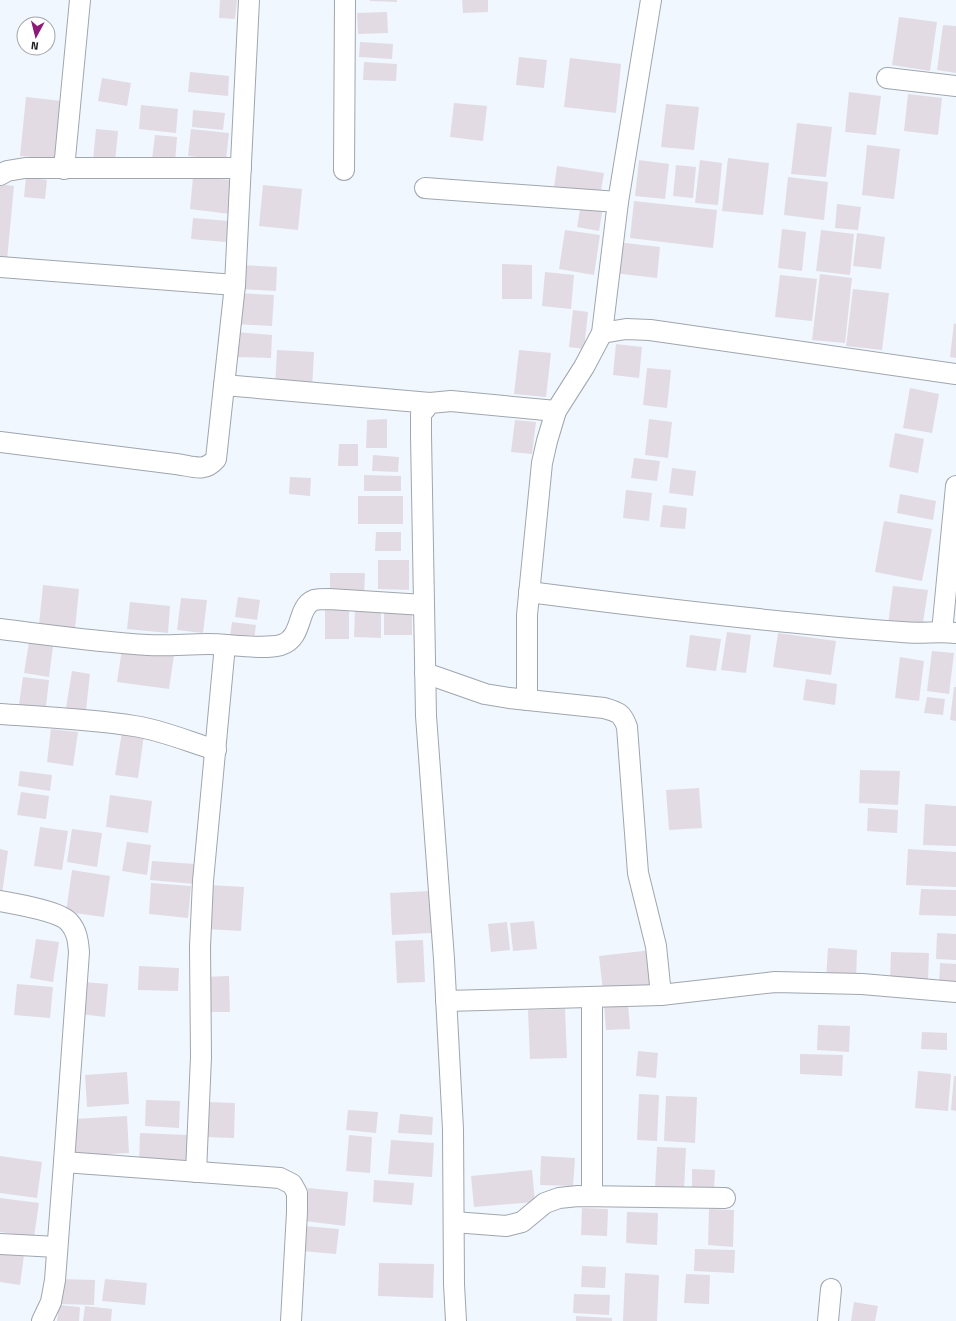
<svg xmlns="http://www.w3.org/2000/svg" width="956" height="1321" font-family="'Titillium Web',sans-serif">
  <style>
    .building { fill: #e2dbe3 }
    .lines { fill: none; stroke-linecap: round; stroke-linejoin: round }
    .street-casing { stroke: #a0a6ae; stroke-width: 22 }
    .street { stroke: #fff; stroke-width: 20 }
  </style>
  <rect width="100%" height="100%" fill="#f0f7ff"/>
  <g class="building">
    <polygon points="220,0 237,0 235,19 219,18"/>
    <polygon points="370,0 397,0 397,2 370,1"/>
    <polygon points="462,0 488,0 488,12 463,13"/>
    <polygon points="387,12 388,33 358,34 357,13"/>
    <polygon points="899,17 937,22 930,71 892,65"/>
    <polygon points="943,25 956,26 956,73 937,70"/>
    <polygon points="360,42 393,44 392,59 359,57"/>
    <polygon points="519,57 547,60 544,88 516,85"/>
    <polygon points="570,58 621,64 616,113 564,107"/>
    <polygon points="364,62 397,64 396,81 363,80"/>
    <polygon points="190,72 229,76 228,96 188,92"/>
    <polygon points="102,78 131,83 127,106 98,101"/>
    <polygon points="849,92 881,96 876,135 845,132"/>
    <polygon points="908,94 942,98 938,135 904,131"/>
    <polygon points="26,97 62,101 56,159 20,156"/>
    <polygon points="454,103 487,106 483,141 450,137"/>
    <polygon points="666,104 699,107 694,150 661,147"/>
    <polygon points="141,105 178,109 176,133 139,129"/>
    <polygon points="193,110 225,113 223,130 192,127"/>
    <polygon points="797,123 832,127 826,177 791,174"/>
    <polygon points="96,129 118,131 115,162 93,160"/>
    <polygon points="191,129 229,133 226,160 188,156"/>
    <polygon points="155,135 177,137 175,162 152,160"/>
    <polygon points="867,145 900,149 894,199 862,195"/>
    <polygon points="728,158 769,163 763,215 722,211"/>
    <polygon points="639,160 669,164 665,199 635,196"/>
    <polygon points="700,160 722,163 718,205 695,203"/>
    <polygon points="676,165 696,167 693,198 673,196"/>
    <polygon points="557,166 604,173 600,196 554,188"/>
    <polygon points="26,177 47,180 45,199 24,197"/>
    <polygon points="193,177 233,180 230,214 190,209"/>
    <polygon points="788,177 828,182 824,220 784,215"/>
    <polygon points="0,184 14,186 7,260 0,259"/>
    <polygon points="263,185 302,189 298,230 259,226"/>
    <polygon points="634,201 717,210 713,248 630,238"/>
    <polygon points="581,204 603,207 599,231 577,227"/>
    <polygon points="837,204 861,207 858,230 835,228"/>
    <polygon points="193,218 229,221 226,242 191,239"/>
    <polygon points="782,229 806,232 802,271 778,268"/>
    <polygon points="565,230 600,235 594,275 559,269"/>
    <polygon points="821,230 854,234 850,275 816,271"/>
    <polygon points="857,233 885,237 881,269 853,266"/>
    <polygon points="617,242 660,247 657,278 613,273"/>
    <polygon points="502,264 532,265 532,299 502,299"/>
    <polygon points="240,265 277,267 276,291 239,289"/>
    <polygon points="545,272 574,275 571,309 542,306"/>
    <polygon points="820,274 852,278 845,343 812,340"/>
    <polygon points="780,275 817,279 812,321 775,317"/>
    <polygon points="853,289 889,293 882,350 846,346"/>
    <polygon points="236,293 274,295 272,326 235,324"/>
    <polygon points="573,310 588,312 584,349 569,347"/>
    <polygon points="954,323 956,324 956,358 950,357"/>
    <polygon points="236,332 272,335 271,358 235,357"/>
    <polygon points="616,344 642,347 639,378 613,375"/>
    <polygon points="277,350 314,352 312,389 275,387"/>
    <polygon points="519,350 551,353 546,397 514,394"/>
    <polygon points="647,368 671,370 667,408 643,405"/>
    <polygon points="910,388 939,394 932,433 903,428"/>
    <polygon points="387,419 387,448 366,448 367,420"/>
    <polygon points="649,419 672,422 668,458 645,455"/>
    <polygon points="515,420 536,422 532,454 511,452"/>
    <polygon points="895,433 924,439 918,473 889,467"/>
    <polygon points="339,444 358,444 358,466 338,466"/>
    <polygon points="373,455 399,457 398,472 372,471"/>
    <polygon points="634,458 660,461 657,481 631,478"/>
    <polygon points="672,468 696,471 693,496 669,493"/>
    <polygon points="364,475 401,476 401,491 364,491"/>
    <polygon points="290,477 311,478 310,496 289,494"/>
    <polygon points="626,490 652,493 649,521 623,518"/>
    <polygon points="900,494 936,501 933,520 897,513"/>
    <rect x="358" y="496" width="45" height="28"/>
    <polygon points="663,505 687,508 685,529 660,527"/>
    <polygon points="884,521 932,529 922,581 875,572"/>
    <polygon points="376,532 401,532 401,551 375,551"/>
    <polygon points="378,560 409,560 409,590 378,589"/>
    <polygon points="330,573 365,573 364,597 330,597"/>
    <polygon points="43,585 79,589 75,629 39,625"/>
    <polygon points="893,586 928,590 922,629 888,625"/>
    <polygon points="238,597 260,600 257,620 235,617"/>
    <polygon points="181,598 207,600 203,633 177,630"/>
    <polygon points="130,602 170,606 168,633 127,629"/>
    <rect x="325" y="608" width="24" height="31"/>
    <polygon points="355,609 381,609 381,638 354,637"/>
    <rect x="384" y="609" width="28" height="26"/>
    <polygon points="232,622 256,625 254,640 230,637"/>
    <polygon points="727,632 751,635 746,673 721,670"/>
    <polygon points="778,633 836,641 831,675 773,667"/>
    <polygon points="690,635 721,639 716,671 686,667"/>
    <polygon points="29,642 53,646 49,677 24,673"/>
    <polygon points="122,649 174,655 169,689 117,682"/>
    <polygon points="932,651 954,653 949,694 927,691"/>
    <polygon points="900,657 924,661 919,701 895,698"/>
    <polygon points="72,671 90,674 86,710 66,708"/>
    <polygon points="23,677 49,680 45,715 18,711"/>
    <polygon points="806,679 837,684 835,705 803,700"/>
    <polygon points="954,687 956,687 956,721 950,720"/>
    <polygon points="927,697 945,699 943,715 924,713"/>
    <polygon points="51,729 78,732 73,766 47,762"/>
    <polygon points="122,732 144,735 138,778 115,775"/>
    <polygon points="860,770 900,771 898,805 859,803"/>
    <polygon points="20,771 52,775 50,791 18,786"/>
    <polygon points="699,788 702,828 669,830 666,790"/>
    <polygon points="21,792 49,796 46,819 17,815"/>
    <polygon points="110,795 152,801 148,833 106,827"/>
    <polygon points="925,804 956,806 956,846 923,845"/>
    <polygon points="868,808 898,810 897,833 867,831"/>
    <polygon points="40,827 68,831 62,870 34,866"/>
    <polygon points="72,829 102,833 97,867 67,862"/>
    <polygon points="127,842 151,845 147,875 122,871"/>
    <polygon points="0,849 8,851 2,894 0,894"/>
    <polygon points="908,849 956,852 956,887 906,885"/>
    <polygon points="152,861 196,864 195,884 150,880"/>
    <polygon points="72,870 110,876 104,917 66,912"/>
    <polygon points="151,883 191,886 188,918 149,914"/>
    <polygon points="209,885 244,887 241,931 206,929"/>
    <polygon points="921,889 956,890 956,916 919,915"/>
    <polygon points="430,891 431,933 392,935 390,893"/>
    <polygon points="534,921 537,949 513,951 510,923"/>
    <polygon points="507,922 510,950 491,952 488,924"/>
    <polygon points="937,933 956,934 956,960 936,959"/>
    <polygon points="36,939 59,942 53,982 30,978"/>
    <polygon points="423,940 425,982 397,983 395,941"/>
    <polygon points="828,948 857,950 856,981 826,979"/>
    <polygon points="652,950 656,984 603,991 599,956"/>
    <polygon points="891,952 929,953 928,981 890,980"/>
    <polygon points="940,963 956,964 956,989 939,988"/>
    <polygon points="139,966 179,968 178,991 138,990"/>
    <polygon points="229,976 230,1012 205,1012 203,977"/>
    <polygon points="83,982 108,984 105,1017 80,1014"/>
    <polygon points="17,984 53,987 50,1018 14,1015"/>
    <polygon points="628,1003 630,1029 606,1030 604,1004"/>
    <polygon points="565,1009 567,1058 530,1059 528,1010"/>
    <polygon points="818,1025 850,1026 849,1052 817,1050"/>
    <polygon points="922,1032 947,1033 947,1050 921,1049"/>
    <polygon points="638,1051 658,1053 656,1078 636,1076"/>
    <polygon points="800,1054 843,1055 842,1076 800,1074"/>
    <polygon points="918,1071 951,1074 948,1111 915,1108"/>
    <polygon points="127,1072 129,1104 87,1107 85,1075"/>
    <polygon points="954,1076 956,1076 956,1111 951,1110"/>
    <polygon points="639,1094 659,1095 657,1141 637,1140"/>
    <polygon points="666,1096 697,1097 695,1143 664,1141"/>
    <polygon points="146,1100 180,1101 179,1128 145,1126"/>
    <polygon points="206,1102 235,1103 234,1138 205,1137"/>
    <polygon points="348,1110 378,1112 376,1133 346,1130"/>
    <polygon points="400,1114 433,1117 432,1135 398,1133"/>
    <polygon points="127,1116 129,1153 76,1156 74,1119"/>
    <polygon points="140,1133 188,1135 187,1166 139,1164"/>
    <polygon points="349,1135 372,1137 370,1173 346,1171"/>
    <polygon points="391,1140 434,1143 432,1177 388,1174"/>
    <polygon points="657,1147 686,1148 684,1190 655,1189"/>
    <polygon points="0,1156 42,1162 37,1198 0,1193"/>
    <polygon points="541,1156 575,1158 573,1186 540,1185"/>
    <polygon points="692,1169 715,1170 714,1191 692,1189"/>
    <polygon points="532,1170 535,1202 474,1207 471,1176"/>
    <polygon points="374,1180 414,1183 412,1205 373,1202"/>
    <polygon points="308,1188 348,1192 345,1226 305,1221"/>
    <polygon points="0,1198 39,1203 34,1237 0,1232"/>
    <polygon points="582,1208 608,1209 607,1236 581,1235"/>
    <polygon points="709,1209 734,1210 733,1247 708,1245"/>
    <polygon points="627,1212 658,1213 657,1245 626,1243"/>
    <polygon points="304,1226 339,1229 336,1254 302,1251"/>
    <polygon points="695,1249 735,1250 734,1273 694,1271"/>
    <polygon points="0,1251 24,1255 20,1285 0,1282"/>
    <polygon points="379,1263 434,1264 433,1298 378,1296"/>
    <polygon points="582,1266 606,1267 605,1288 581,1287"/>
    <polygon points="625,1273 659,1275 657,1321 623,1321"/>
    <polygon points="686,1274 710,1275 709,1304 684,1303"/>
    <polygon points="60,1279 95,1280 94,1305 59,1304"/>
    <polygon points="105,1279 147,1283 145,1305 102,1301"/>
    <polygon points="574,1294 610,1295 609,1315 573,1313"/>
    <polygon points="854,1302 878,1306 875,1321 851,1321"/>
    <polygon points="59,1305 80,1307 79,1321 57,1321"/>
    <polygon points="85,1306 112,1309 111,1321 83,1321"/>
    <polygon points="576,1316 612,1318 612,1321 576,1321"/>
  </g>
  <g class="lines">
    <g class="street-casing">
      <g id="street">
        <polyline points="887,78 956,86"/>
        <polyline points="64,169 80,0"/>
        <polyline points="344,170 345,0"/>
        <polyline points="0,175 7,171 25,168 241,168"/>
        <polyline points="425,188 618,202"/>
        <polyline points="0,267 235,285"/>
        <polyline points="602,333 626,329 650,330 956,374"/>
        <polyline points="224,385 430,403"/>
        <path d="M0,442l176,22c17,2 28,9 40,-5l19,-174 14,-285"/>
        <path d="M529,592c124,16 248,31 373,40 18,2 36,-1 54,1"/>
        <path d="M0,629c49,6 98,13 148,16 20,1 40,-1 60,-1 21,0 54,6 73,1 23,-7 15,-38 33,-45 4,-1 10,-1 15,-1l95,6"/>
        <polyline points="942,632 956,486"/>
        <path d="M425,673l60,21 24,4 95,10c14,4 18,5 23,19l11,146 18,73 5,49"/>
        <polyline points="527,700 527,615 542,463 547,441 556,411 584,367 602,333 618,202 651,0"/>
        <path d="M0,714c44,3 90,5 134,12 28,4 55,16 82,24"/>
        <path d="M0,901c16,3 59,10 69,21 8,9 9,18 10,30l-15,210 -9,118 -4,22 -9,19"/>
        <polyline points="592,997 592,1196"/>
        <polyline points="446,1001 661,995 775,982 862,984 956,992"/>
        <polyline points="64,1162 280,1178 292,1184 297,1193 297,1212 291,1321"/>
        <polyline points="196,1172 201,1057 200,947 203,881 225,645"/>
        <polyline points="454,1222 506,1226 522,1222 545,1203 559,1198 578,1196 725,1198"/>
        <polyline points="0,1244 57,1247"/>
        <polyline points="456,1321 454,1284 453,1129 444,959 426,716 421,435 421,414 430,403 451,401 556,411"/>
        <polyline points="828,1321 831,1289"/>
      </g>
    </g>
    <use href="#street" class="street"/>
  </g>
  <g transform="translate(36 36) rotate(187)"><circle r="19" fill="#ffffff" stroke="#a4a5a6"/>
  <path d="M0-3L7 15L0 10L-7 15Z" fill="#8f1979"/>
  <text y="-6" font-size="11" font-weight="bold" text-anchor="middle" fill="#1b1d20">N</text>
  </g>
</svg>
